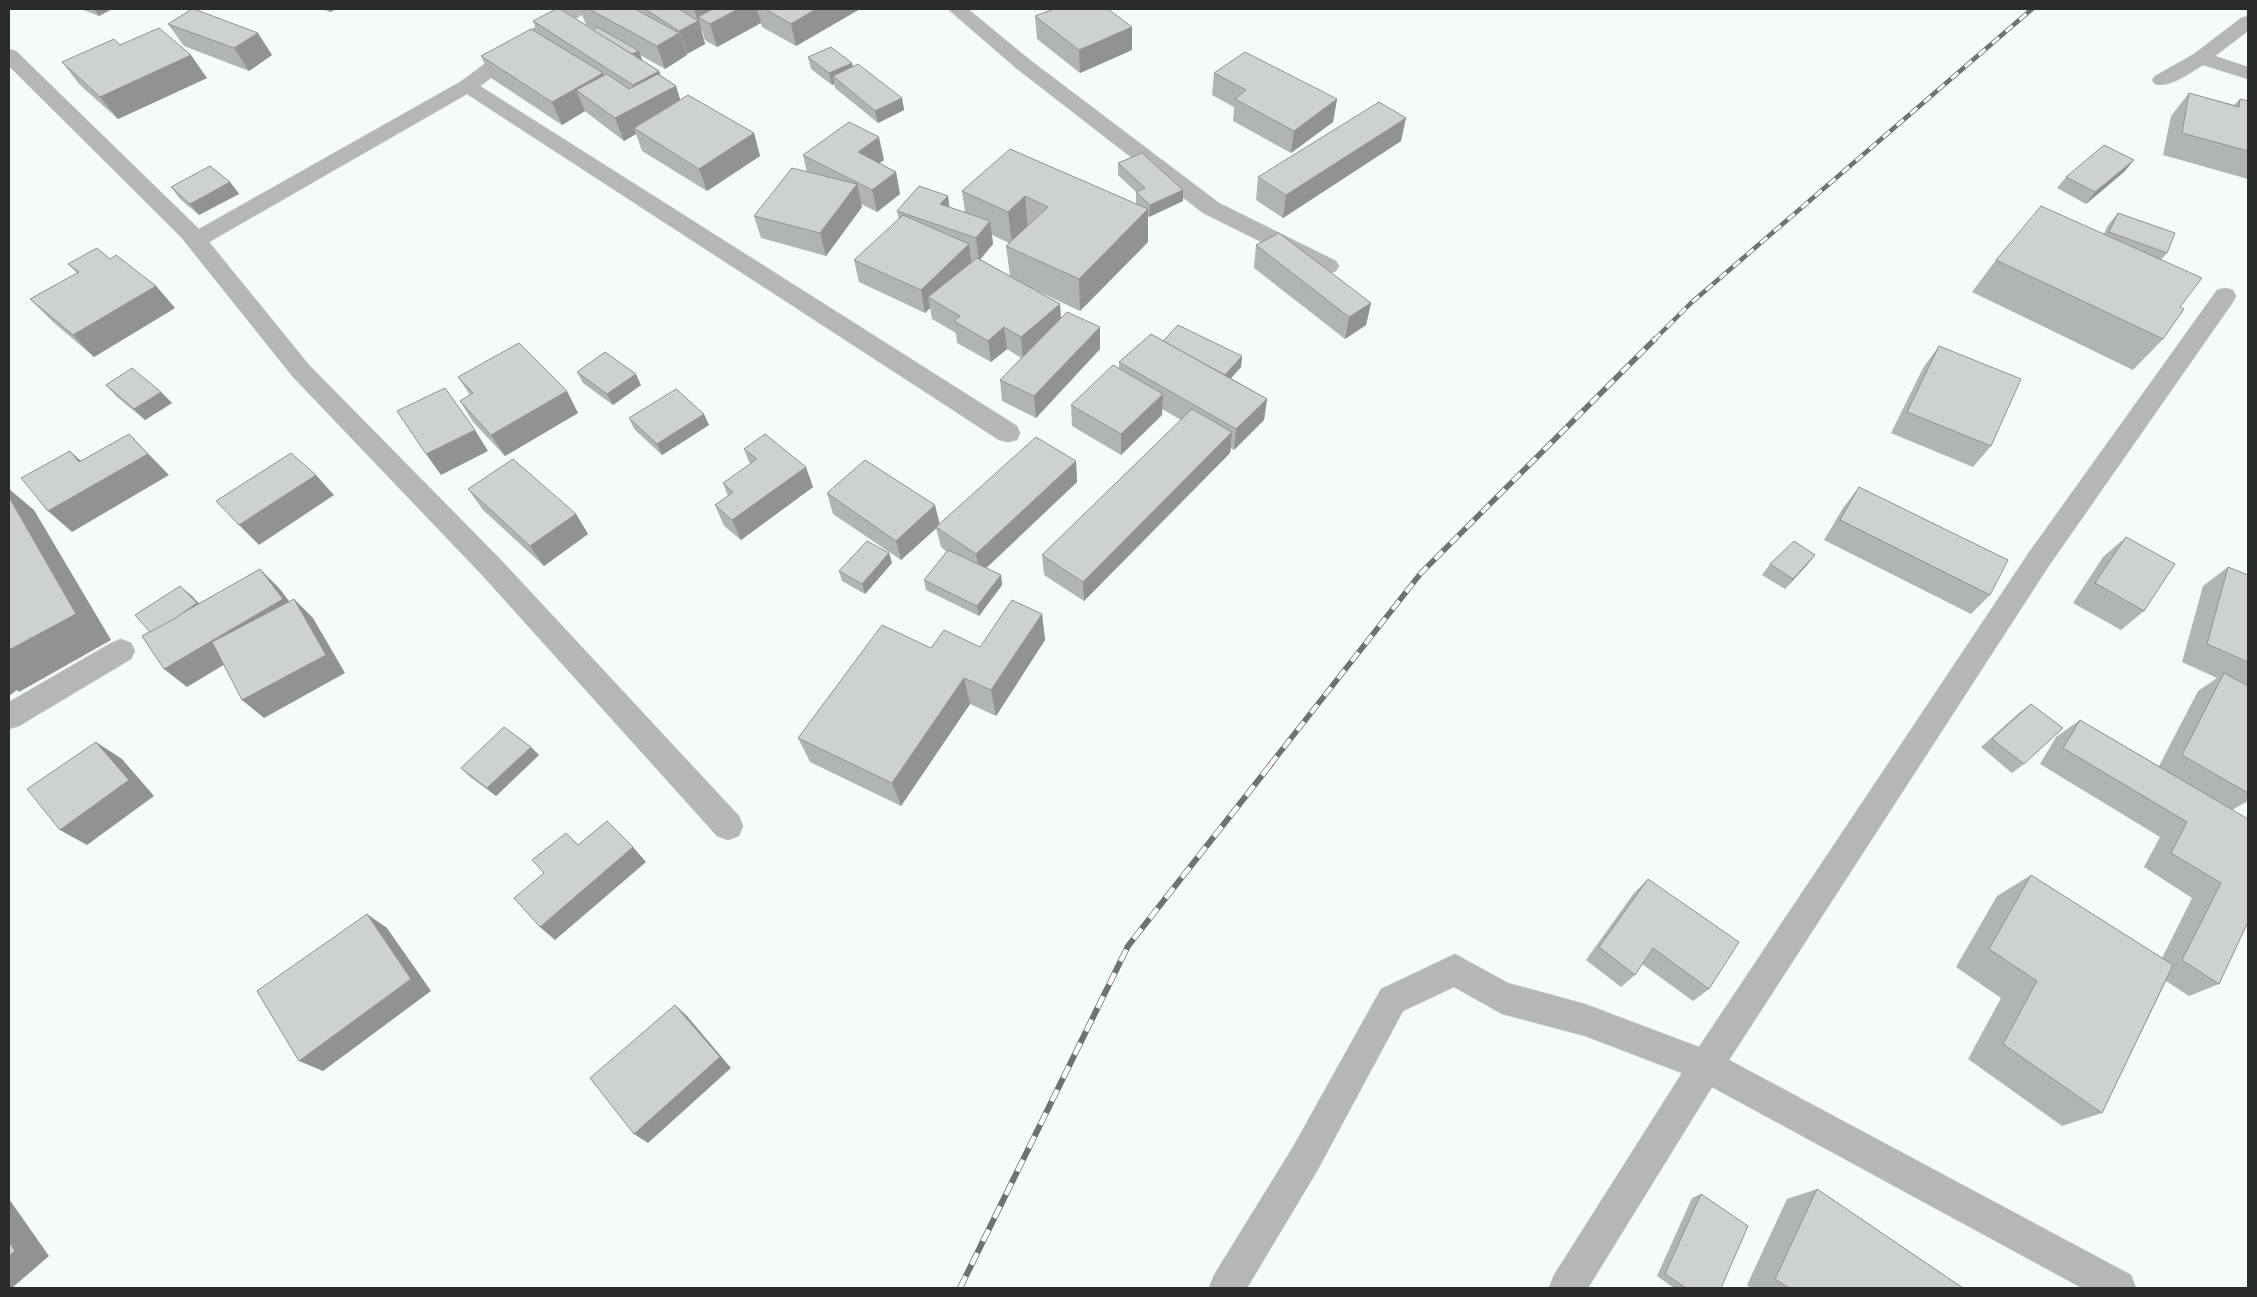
<svg xmlns="http://www.w3.org/2000/svg" width="2257" height="1297" font-family="Spectral,serif">
  <style>
    .lines { fill: none; stroke-linecap: round; stroke-linejoin: round }
    .lane-casing { stroke: #d0d6d3; stroke-width: 1 }
    .street-casing { stroke: #d0d6d3; stroke-width: 1 }
    .lane { fill: #b5b7b6; fill-rule: evenodd }
    .street { fill: #b5b7b6; fill-rule: evenodd }
    .rail-far2-casing { stroke: #6e7270; stroke-width: 4.5 }
    .rail-far1-casing { stroke: #6e7270; stroke-width: 5.5 }
    .rail-casing { stroke: #6e7270; stroke-width: 6 }
    .rail-far2 { stroke: #fff; stroke-width: 3; stroke-dasharray: 9; stroke-linecap: butt }
    .rail-far1 { stroke: #fff; stroke-width: 4; stroke-dasharray: 11; stroke-linecap: butt }
    .rail { stroke: #fff; stroke-width: 4.5; stroke-dasharray: 13; stroke-linecap: butt }
    .wall { fill: #b0b5b2; fill-rule: evenodd }
    .shaded-wall { fill: #909391 }
    .building { fill: #cdd2cf; stroke: #909391 }
  </style>
  <rect width="100%" height="100%" fill="#f5fbf8"/>
  <g class="lines">
    <g class="lane-casing">
      <polygon id="lane" points="121,639 131,643 135,651 131,659 19,726 9,729 9,702 111,643"/>
    </g>
    <g class="street-casing">
      <g id="street">
        <polygon points="565,9 587,9 585,13 549,35 480,86 1017,426 1020,433 1017,440 1008,442 999,440 467,94 209,242 309,365 501,560 739,816 743,826 739,836 728,840 717,836 483,576 293,377 181,237 9,66 9,49 16,51 199,229 460,82 535,27"/>
        <polygon points="948,9 968,9 1030,60 1219,203 1336,261 1339,266 1336,271 1328,274 1320,271 1203,213 1016,68"/>
        <path d="M2248,16v15l-33,25 33,11v12l-45,-14c-14,8 -32,23 -48,19l-3,-4 3,-4 39,-22 47,-36z"/>
        <polygon points="2225,288 2233,290 2236,296 2233,302 2048,567 1729,1060 2131,1275 2136,1288 2082,1288 1712,1087 1588,1288 1549,1288 1554,1275 1682,1073 1585,1036 1502,1014 1454,987 1403,1011 1317,1171 1247,1288 1209,1288 1214,1275 1293,1147 1381,989 1455,954 1508,983 1585,1004 1699,1047 2030,551 2217,290"/>
      </g>
    </g>
    <use href="#lane" class="lane"/>
    <use href="#street" class="street"/>
    <g class="rail-far2-casing">
      <polyline id="rail-far2" points="1654,340 1691,303 2032,9"/>
    </g>
    <g class="rail-far1-casing">
      <polyline id="rail-far1" points="1270,765 1421,573 1655,339"/>
    </g>
    <g class="rail-casing">
      <polyline id="rail" points="960,1288 1128,946 1271,764"/>
    </g>
    <use href="#rail-far2" class="rail-far2"/>
    <use href="#rail-far1" class="rail-far1"/>
    <use href="#rail" class="rail"/>
  </g>
  <g class="wall">
    <polygon points="81,9 112,9 99,16"/>
    <polygon points="322,9 336,9 330,12"/>
    <polygon points="580,9 860,9 796,46 762,27 761,23 717,47 705,40 702,30 701,30 705,44 687,54 686,53 687,55 665,69 640,55 642,60 659,71 660,75 676,86 680,100 754,133 760,156 707,191 642,151 636,134 624,141 586,112 585,111 562,125 491,78 481,56 538,33 533,21 594,29 586,25"/>
    <polygon points="1035,16 1132,50 1080,73 1037,39"/>
    <polygon points="168,24 272,55 249,71 184,46"/>
    <polygon points="120,45 207,78 118,119 80,85 62,62"/>
    <polygon points="808,57 852,63 853,67 902,98 904,110 878,123 835,88 834,84 832,85 811,69"/>
    <polygon points="1214,73 1337,99 1333,122 1291,153 1233,121 1234,107 1212,95"/>
    <polygon points="2189,93 2234,105 2240,99 2248,101 2248,179 2163,155 2171,116"/>
    <polygon points="1401,141 1283,218 1256,200 1258,177"/>
    <polygon points="803,155 884,160 879,163 896,172 900,194 877,212 861,204 862,207 826,256 761,238 754,216 807,172"/>
    <polygon points="2134,160 2124,172 2086,204 2057,188 2066,177"/>
    <path d="M1118,163l65,27v11l-34,16 -1,-1v26l-68,69 -47,-22 27,15 1,13 39,32 -64,69 -34,-17 -2,-21 21,-22 -14,-9 -16,13 -34,-19 -1,-10 -24,-14 -2,-11 -5,5 -66,-31 -5,-22 45,-40 -2,-9 51,-15 1,11 16,5 -3,-21 174,13v-12l-18,-17zM992,235l17,8 -3,3 4,30 -30,-17 13,-15z"/>
    <polygon points="230,182 239,194 199,215 180,199 171,187"/>
    <polygon points="2118,213 2167,253 2161,260 2180,307 2163,339 2133,370 1972,292 1996,260 2104,234 2108,225"/>
    <polygon points="1256,245 1371,303 1366,325 1345,339 1254,268"/>
    <polygon points="110,259 156,286 175,308 94,357 52,321 30,299 77,273 68,264"/>
    <polygon points="1163,341 1242,356 1241,367 1231,378 1267,399 1264,420 1234,450 1231,448 1230,453 1084,601 1044,575 1042,555 1181,420 1162,409 1162,415 1121,455 1072,426 1071,405 1119,369 1119,362"/>
    <polygon points="1939,346 1991,446 1973,467 1891,433 1923,368"/>
    <polygon points="577,372 641,385 613,405 583,383"/>
    <polygon points="458,377 578,413 505,456 473,422 460,401 470,395"/>
    <polygon points="106,385 161,392 172,403 145,420 116,396"/>
    <polygon points="629,418 709,425 662,455 634,429"/>
    <polygon points="744,449 813,487 741,540 724,526 715,505 728,496 723,483 750,464"/>
    <polygon points="1076,461 1077,482 986,568 1001,575 1002,585 979,616 926,590 924,580 947,552 941,547 936,528 901,560 833,514 827,493 939,524"/>
    <polygon points="1859,487 1990,595 1971,614 1824,540 1843,508"/>
    <polygon points="468,489 576,514 588,534 544,566 483,510"/>
    <polygon points="2126,537 2144,611 2121,630 2073,603 2103,557"/>
    <polygon points="889,553 892,563 865,594 842,581 839,571"/>
    <polygon points="1815,555 1807,565 1785,589 1762,575 1770,564"/>
    <polygon points="2228,567 2248,575 2248,801 2232,810 2219,984 2189,996 2166,981 2102,1113 2062,1126 1968,1059 2001,998 1956,967 1997,896 2031,875 2162,958 2192,898 2144,867 2160,837 2040,764 2056,737 2080,720 2159,766 2198,691 2217,678 2182,662 2203,586"/>
    <polygon points="1042,614 1045,640 996,716 970,704 901,806 810,762 798,738 931,648 980,647"/>
    <polygon points="2031,704 2024,764 2012,773 1981,747 2019,713"/>
    <polygon points="539,755 496,796 470,777 461,768"/>
    <polygon points="1648,879 1709,989 1693,1001 1642,964 1635,975 1621,987 1586,960 1634,893"/>
    <polygon points="1817,1189 1963,1288 1751,1288 1747,1285 1787,1199"/>
    <polygon points="1701,1194 1721,1288 1674,1288 1657,1276 1692,1198"/>
  </g>
  <g class="shaded-wall">
    <polygon points="94,9 112,9 99,16"/>
    <polygon points="328,9 336,9 330,12"/>
    <polygon points="694,9 757,9 761,23 717,47 710,24 698,17 705,44 687,54 679,31 698,21"/>
    <polygon points="807,9 860,9 796,46 791,24"/>
    <polygon points="1132,27 1132,50 1080,73 1079,50"/>
    <polygon points="258,33 272,55 249,71 234,48"/>
    <polygon points="679,33 687,55 665,69 657,46"/>
    <polygon points="639,51 643,62 627,57"/>
    <polygon points="191,55 207,78 118,119 100,97"/>
    <polygon points="852,63 854,74 833,76 834,84 832,85 829,73"/>
    <polygon points="659,71 666,91 676,86 683,109 634,128 636,134 624,141 615,118 641,104 633,85"/>
    <polygon points="603,73 611,96 576,90 585,111 562,125 552,102"/>
    <polygon points="902,98 904,110 878,123 875,111"/>
    <polygon points="1337,99 1333,122 1291,153 1294,131"/>
    <polygon points="1406,118 1401,141 1283,218 1286,195"/>
    <polygon points="754,133 760,156 707,191 699,169"/>
    <polygon points="879,137 884,160 863,175 858,152"/>
    <polygon points="2134,160 2124,172 2086,204 2095,192"/>
    <polygon points="896,172 900,194 877,212 872,190"/>
    <polygon points="230,182 239,194 199,215 190,204"/>
    <polygon points="857,184 862,207 826,256 820,233"/>
    <polygon points="1183,190 1183,201 1149,217 1150,205"/>
    <polygon points="948,196 951,219 940,204"/>
    <polygon points="1025,196 1028,229 1012,244 1008,212"/>
    <polygon points="1148,209 1148,242 1080,311 1079,279"/>
    <polygon points="990,221 993,244 979,261 976,238"/>
    <polygon points="969,244 972,266 928,297 930,308 925,313 921,290"/>
    <polygon points="156,286 175,308 94,357 73,335"/>
    <polygon points="1371,303 1366,325 1345,339 1349,317"/>
    <polygon points="1060,304 1061,326 1023,359 1021,337"/>
    <polygon points="1004,327 1007,349 991,362 988,341"/>
    <polygon points="1100,327 1100,349 1036,418 1034,396"/>
    <polygon points="1242,356 1241,367 1220,390 1221,379"/>
    <polygon points="636,374 641,385 613,405 607,394"/>
    <polygon points="567,391 578,413 505,456 491,435"/>
    <polygon points="161,392 172,403 145,420 134,409"/>
    <polygon points="1163,394 1162,415 1121,455 1121,434"/>
    <polygon points="1267,399 1264,420 1234,450 1236,429"/>
    <polygon points="704,414 709,425 662,455 657,444"/>
    <polygon points="475,430 488,451 441,475 426,454"/>
    <polygon points="1232,432 1230,453 1084,601 1083,582"/>
    <polygon points="129,434 169,475 72,532 48,511 79,462 70,451 92,471"/>
    <polygon points="1076,461 1077,482 980,574 976,554"/>
    <polygon points="806,467 813,487 741,540 732,520"/>
    <polygon points="316,475 334,495 259,545 239,525"/>
    <polygon points="9,489 34,510 111,640 19,692 17,690 9,696"/>
    <polygon points="935,505 940,525 901,560 896,541"/>
    <polygon points="576,514 588,534 544,566 530,546"/>
    <polygon points="889,553 892,563 865,594 862,584"/>
    <polygon points="1815,555 1807,565 1785,589 1793,579"/>
    <polygon points="260,569 279,588 302,618 187,687 164,669"/>
    <polygon points="1001,575 1002,585 979,616 977,606"/>
    <polygon points="180,586 192,596 208,613 163,643"/>
    <polygon points="294,599 313,618 345,673 264,718 242,700"/>
    <polygon points="1042,614 1045,640 996,716 991,690"/>
    <polygon points="964,678 970,704 901,806 892,783"/>
    <polygon points="96,742 122,759 154,796 87,845 60,830"/>
    <polygon points="531,747 539,755 496,796 487,788"/>
    <polygon points="633,847 646,862 555,940 540,927"/>
    <polygon points="367,914 387,928 431,991 323,1071 299,1061"/>
    <polygon points="675,1005 687,1016 731,1068 648,1143 634,1134"/>
    <polygon points="9,1199 49,1256 12,1288 9,1288"/>
  </g>
  <g class="building">
    <polygon points="192,9 194,9 258,33 234,48 168,24"/>
    <polygon points="556,9 560,9 659,71 633,85 533,21"/>
    <polygon points="589,9 635,9 679,33 657,46"/>
    <polygon points="645,9 679,9 698,21 679,31"/>
    <polygon points="713,9 738,9 710,24 698,17"/>
    <polygon points="765,9 816,9 791,24"/>
    <polygon points="1054,9 1108,9 1132,27 1079,50 1035,16"/>
    <polygon points="597,27 639,51 632,54 593,30"/>
    <polygon points="159,28 191,55 100,97 62,62 114,39 120,45"/>
    <polygon points="531,29 603,73 552,102 481,56"/>
    <polygon points="831,47 852,63 829,73 808,57"/>
    <polygon points="1245,52 1337,99 1294,131 1235,99 1246,90 1214,73"/>
    <polygon points="858,64 902,98 875,111 833,76"/>
    <polygon points="607,74 629,89 658,74 676,86 615,118 576,90"/>
    <polygon points="2189,93 2239,107 2240,99 2248,101 2248,151 2182,133"/>
    <polygon points="688,95 754,133 699,169 634,128"/>
    <polygon points="1379,102 1406,118 1286,195 1258,177"/>
    <polygon points="849,122 879,137 858,152 896,172 872,190 803,155"/>
    <polygon points="2104,145 2134,160 2095,192 2066,177"/>
    <polygon points="1010,149 1148,209 1079,279 1006,246 1048,207 1025,196 1008,212 962,191"/>
    <polygon points="1142,153 1183,190 1150,205 1136,192 1145,188 1118,163"/>
    <polygon points="210,166 230,182 190,204 171,187"/>
    <polygon points="792,168 857,184 820,233 754,216"/>
    <polygon points="919,186 948,196 940,204 990,221 976,238 897,211"/>
    <polygon points="2041,206 2202,278 2180,307 2184,309 2163,339 1996,260"/>
    <polygon points="2118,213 2175,233 2167,253 2109,232"/>
    <polygon points="903,215 969,244 921,290 854,260"/>
    <polygon points="1279,233 1371,303 1349,317 1256,245"/>
    <polygon points="97,248 110,259 116,255 156,286 73,335 30,299 79,272 68,264"/>
    <polygon points="977,258 1060,304 1021,337 1004,327 988,341 954,321 960,316 928,297"/>
    <polygon points="1067,312 1100,327 1034,396 1000,380"/>
    <polygon points="1178,325 1242,356 1225,375 1163,341"/>
    <polygon points="1151,334 1267,399 1236,429 1119,362"/>
    <polygon points="519,343 567,391 491,435 460,401 473,393 458,377"/>
    <polygon points="1939,346 2021,379 1991,446 1907,412"/>
    <polygon points="605,352 636,374 607,394 577,372"/>
    <polygon points="1113,365 1163,394 1121,434 1071,405"/>
    <polygon points="132,368 161,392 134,409 106,385"/>
    <polygon points="445,388 475,430 426,454 397,411"/>
    <polygon points="676,389 704,414 657,444 629,418"/>
    <polygon points="1192,409 1232,432 1083,582 1042,555"/>
    <polygon points="129,434 148,454 48,511 21,478 70,451 79,462"/>
    <polygon points="765,434 806,467 732,520 715,505 733,492 723,483 757,459 744,449"/>
    <polygon points="1036,437 1076,461 976,554 936,527"/>
    <polygon points="291,453 316,475 239,525 216,501"/>
    <polygon points="513,459 576,514 530,546 468,489"/>
    <polygon points="865,460 935,505 896,541 827,493"/>
    <polygon points="1859,487 2008,560 1990,595 1840,520"/>
    <polygon points="9,497 76,614 9,650"/>
    <polygon points="2126,537 2175,564 2144,611 2095,583"/>
    <polygon points="867,541 889,553 862,584 839,571"/>
    <polygon points="1794,541 1815,555 1793,579 1770,564"/>
    <polygon points="948,550 1001,575 977,606 924,580"/>
    <polygon points="2228,567 2248,575 2248,662 2207,644"/>
    <polygon points="260,569 283,599 164,669 142,636"/>
    <polygon points="180,586 197,603 174,619 150,632 135,615"/>
    <polygon points="294,599 326,655 242,700 212,642"/>
    <polygon points="1012,600 1042,614 991,690 964,678 892,783 798,738 882,625 931,648 944,630 980,647"/>
    <polygon points="2224,673 2248,686 2248,793 2182,755"/>
    <polygon points="2031,704 2063,728 2024,764 1992,739"/>
    <polygon points="2080,720 2248,819 2248,922 2219,984 2182,960 2221,883 2171,853 2187,822 2063,748"/>
    <polygon points="504,727 531,747 487,788 461,768"/>
    <polygon points="96,742 129,780 60,830 27,789"/>
    <polygon points="607,821 633,847 540,927 514,898 544,873 532,860 566,833 578,845"/>
    <polygon points="2031,875 2173,965 2102,1113 2003,1044 2037,981 1989,949"/>
    <polygon points="1648,879 1739,942 1709,989 1653,948 1635,975 1599,947"/>
    <polygon points="367,914 411,979 299,1061 257,991"/>
    <polygon points="675,1005 720,1057 634,1134 590,1078"/>
    <polygon points="1817,1189 1963,1288 1789,1288 1775,1279"/>
    <polygon points="1701,1194 1748,1226 1721,1288 1686,1288 1665,1274"/>
    <polygon points="9,1242 15,1251 9,1256"/>
  </g>
  <rect width="2257" height="1297" fill="none" stroke="#2a2c2b" stroke-width="20"/>
</svg>
